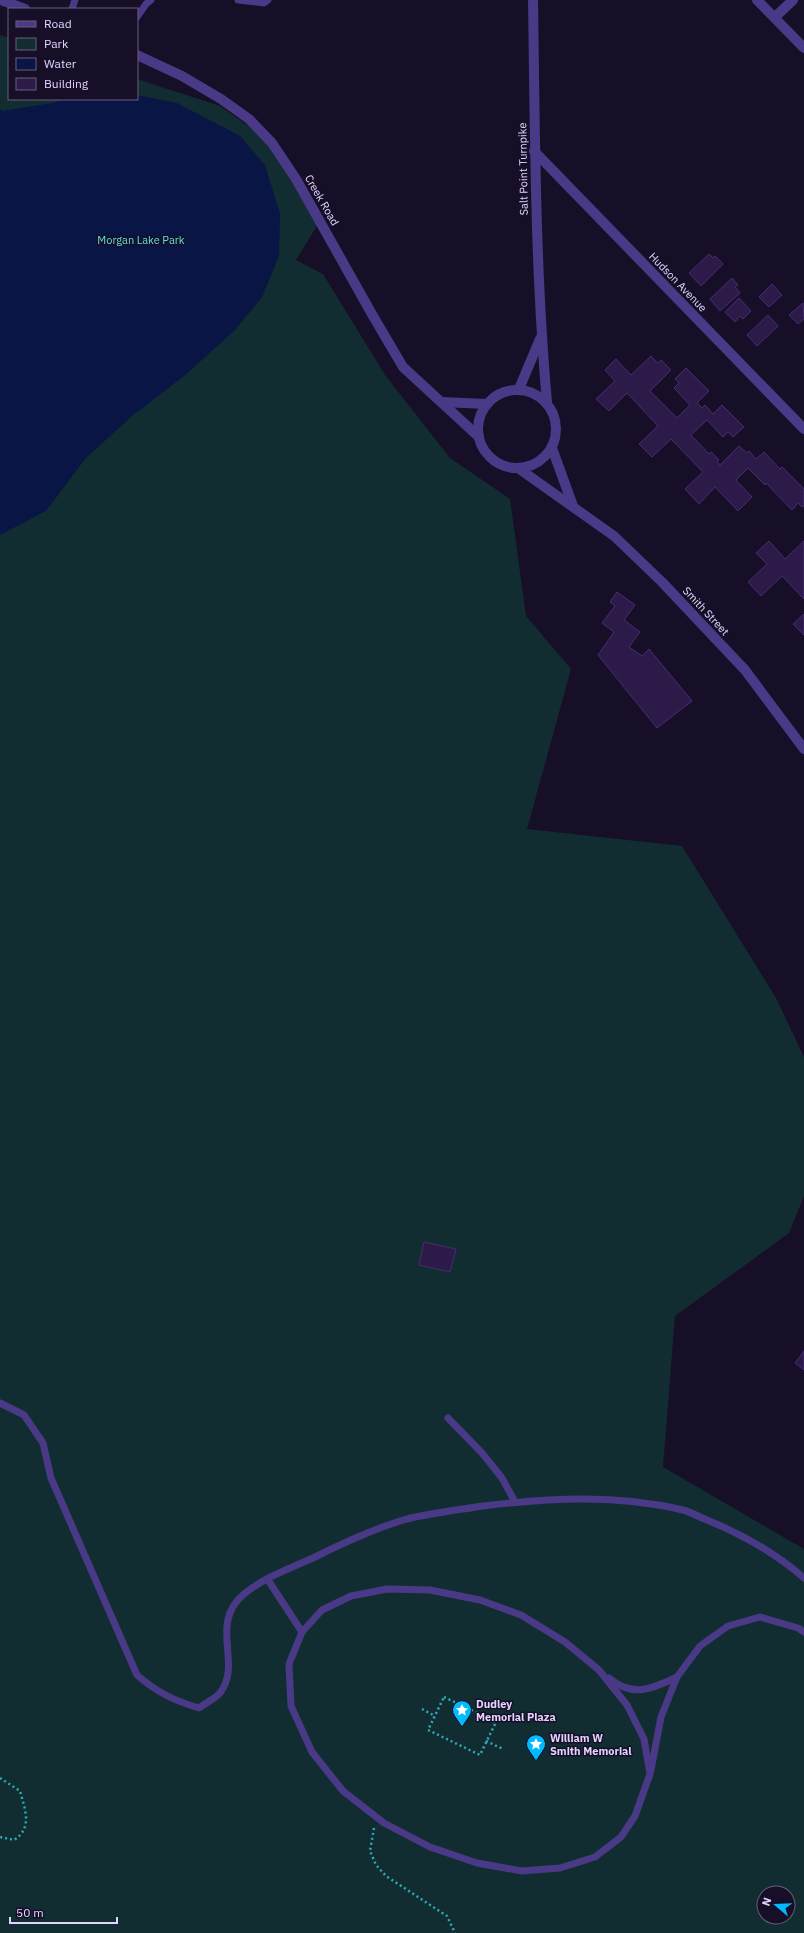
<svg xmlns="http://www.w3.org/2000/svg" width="804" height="1933" font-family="'IBM Plex Sans',sans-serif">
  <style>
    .green { fill: #122d31; fill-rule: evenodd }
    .water { fill: #091545 }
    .building { fill: #2c1b48; stroke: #472c74 }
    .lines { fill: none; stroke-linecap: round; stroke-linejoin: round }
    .path { stroke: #2eaaba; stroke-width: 2.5; stroke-dasharray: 2 3; stroke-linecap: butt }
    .service { stroke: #4a3986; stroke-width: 7 }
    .minor { stroke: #4a3986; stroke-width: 10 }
    .tertiary { stroke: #4a3986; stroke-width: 10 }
    .labels { text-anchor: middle; stroke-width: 3; stroke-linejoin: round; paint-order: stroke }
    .street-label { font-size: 11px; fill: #e1d5ff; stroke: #170f27 }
    .park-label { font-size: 11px; fill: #5ee2d7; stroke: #170f27 }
    .poi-label { font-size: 11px; font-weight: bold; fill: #e1d5ff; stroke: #170f27; text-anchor: start }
  </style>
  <rect width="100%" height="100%" fill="#170f27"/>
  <path class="green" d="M0,35l9,3v61h128v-20l83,27 52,37 48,78 -24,39 27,14 62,101 65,83 60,41 16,117 45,53 -44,160 155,17 94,152 28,59v139l-15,37 -114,83 -12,151 141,82v384h-804zM764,1893h24v24h-24z"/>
  <polygon class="water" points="137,95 177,103 240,136 265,165 280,214 279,256 262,297 234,331 184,376 132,416 85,459 46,511 0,535 0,109 3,111 52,103 64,99 137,99"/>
  <g class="building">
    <polygon points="709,254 713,258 715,256 723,264 701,286 689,273"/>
    <polygon points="732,278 738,285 735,287 740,293 720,311 710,299"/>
    <polygon points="772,284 782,295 769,307 759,297"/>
    <polygon points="739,298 751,311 743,319 740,316 735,322 725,312"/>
    <polygon points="803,303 804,319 798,324 789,315"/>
    <polygon points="768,315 778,326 757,346 747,335"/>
    <polygon points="651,356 658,363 661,360 671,370 650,391 677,418 690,405 674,388 679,383 675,379 686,368 709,391 697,403 702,408 705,405 713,414 722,405 744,427 733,437 728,432 723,437 707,420 691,435 709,454 711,452 719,460 717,462 720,465 739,446 747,453 749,451 756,459 764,452 780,469 782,467 804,489 804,506 802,507 798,503 792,510 766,483 765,485 748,468 736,480 752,497 738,511 715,487 699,504 685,489 703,472 671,439 652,457 639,444 658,426 627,393 609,411 596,399 615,381 605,370 616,359 631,375"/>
    <polygon points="769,541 785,559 804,541 804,599 782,576 761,596 748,582 767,564 756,553"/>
    <polygon points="617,592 635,605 624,620 640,632 629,647 642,656 649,649 692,701 657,728 598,655 614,632 602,623 615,606 610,602"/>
    <polygon points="804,614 804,635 793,624"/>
    <polygon points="424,1242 456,1249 450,1272 419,1265"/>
    <polygon points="804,1351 804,1370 795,1363"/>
  </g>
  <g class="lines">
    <g class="path">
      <polygon points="444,1697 496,1722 480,1755 428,1730"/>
      <polyline points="422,1709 435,1716"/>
      <polyline points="486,1741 503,1749"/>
      <path d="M0,1778l20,13c5,18 13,37 -6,49l-14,-3"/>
      <polyline points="374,1828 370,1851 376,1865 386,1876 447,1916 455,1933"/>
    </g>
    <g class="service">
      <polyline points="238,0 264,3 268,0"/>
      <polyline points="72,9 75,0"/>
      <polyline points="137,17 146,4 151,0"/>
      <path d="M0,1403l24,12 19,28 8,35 86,197c19,17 38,26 62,33 6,-5 16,-9 21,-15 23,-30 -12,-69 24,-99 19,-16 49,-27 71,-37 30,-15 60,-29 92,-38 25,-6 51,-9 76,-13 66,-8 134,-12 200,4 8,2 16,7 24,10 37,15 67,32 97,58"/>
      <polyline points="448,1418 482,1453 502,1478 515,1502"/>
      <polyline points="268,1580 302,1632"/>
      <polygon points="387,1589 430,1590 480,1600 521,1615 565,1642 599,1670 627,1705 644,1739 650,1774 635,1816 621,1837 595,1857 560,1868 522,1871 477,1863 430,1847 384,1823 343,1791 312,1752 291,1706 289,1664 302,1632 322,1610 351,1596"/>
      <path d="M609,1678c23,20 43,11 68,-1"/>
      <polyline points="651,1770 661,1717 677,1677 700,1646 728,1626 760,1617 798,1628 804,1632"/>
    </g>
    <g class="minor">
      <polyline points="757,0 804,48"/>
      <polyline points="775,17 793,0"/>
      <polyline points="534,151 804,429"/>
    </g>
    <g class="tertiary">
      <polyline points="1,0 25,9"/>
      <path d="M533,0c2,134 2,268 14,402"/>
      <polyline points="137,55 182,76 221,99 249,119 272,143 296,179 373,316 403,367 479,437"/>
      <polyline points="519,389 540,339"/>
      <circle cx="517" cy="429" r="39"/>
      <polyline points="442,402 487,404"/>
      <polyline points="552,448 573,506"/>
      <polyline points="518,468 614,536 662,582 745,670 804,749"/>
    </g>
  </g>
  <defs>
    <g id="sight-pin" transform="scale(1)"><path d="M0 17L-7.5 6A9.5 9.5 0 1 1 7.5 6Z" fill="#01baff" stroke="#170f27"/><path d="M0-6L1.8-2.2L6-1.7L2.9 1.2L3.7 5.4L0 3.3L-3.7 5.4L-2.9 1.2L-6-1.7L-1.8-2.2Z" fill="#fff"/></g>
  </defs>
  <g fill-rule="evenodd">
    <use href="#sight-pin" x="462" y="1710"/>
    <use href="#sight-pin" x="536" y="1744"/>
  </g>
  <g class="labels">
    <g class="street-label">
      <text transform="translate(523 169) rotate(-91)" y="4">Salt Point Turnpike</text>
      <text transform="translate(322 200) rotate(60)" y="4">Creek Road</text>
      <text transform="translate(678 282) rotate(46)" y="4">Hudson Avenue</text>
      <text transform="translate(706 611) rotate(47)" y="4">Smith Street</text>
    </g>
    <g class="park-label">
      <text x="141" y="244">Morgan Lake Park</text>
    </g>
    <g class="poi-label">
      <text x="476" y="1708">Dudley<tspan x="476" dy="13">Memorial Plaza</tspan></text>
      <text x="550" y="1742">William W<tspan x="550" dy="13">Smith Memorial</tspan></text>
    </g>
  </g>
  <rect x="8" y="8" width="130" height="92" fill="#170f27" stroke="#685e7d"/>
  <rect x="16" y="21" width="20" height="6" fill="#4a3986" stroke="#685e7d"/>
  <text x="44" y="28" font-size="12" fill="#e1d5ff">Road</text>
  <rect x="16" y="38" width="20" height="12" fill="#122d31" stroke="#685e7d"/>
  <text x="44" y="48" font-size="12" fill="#e1d5ff">Park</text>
  <rect x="16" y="58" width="20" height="12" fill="#091545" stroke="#685e7d"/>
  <text x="44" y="68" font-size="12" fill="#e1d5ff">Water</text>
  <rect x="16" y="78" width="20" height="12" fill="#2c1b48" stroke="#685e7d"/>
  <text x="44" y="88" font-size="12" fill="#e1d5ff">Building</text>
  <g transform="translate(776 1905) rotate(289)"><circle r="19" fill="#170f27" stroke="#685e7d"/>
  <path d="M0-3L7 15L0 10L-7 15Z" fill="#01baff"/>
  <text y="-6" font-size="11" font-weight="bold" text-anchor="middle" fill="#e1d5ff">N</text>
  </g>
  <path d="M10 1917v6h107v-6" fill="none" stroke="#e1d5ff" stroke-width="2"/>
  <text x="16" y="1917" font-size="12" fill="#e1d5ff" stroke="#170f27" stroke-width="3" paint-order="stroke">50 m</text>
</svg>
